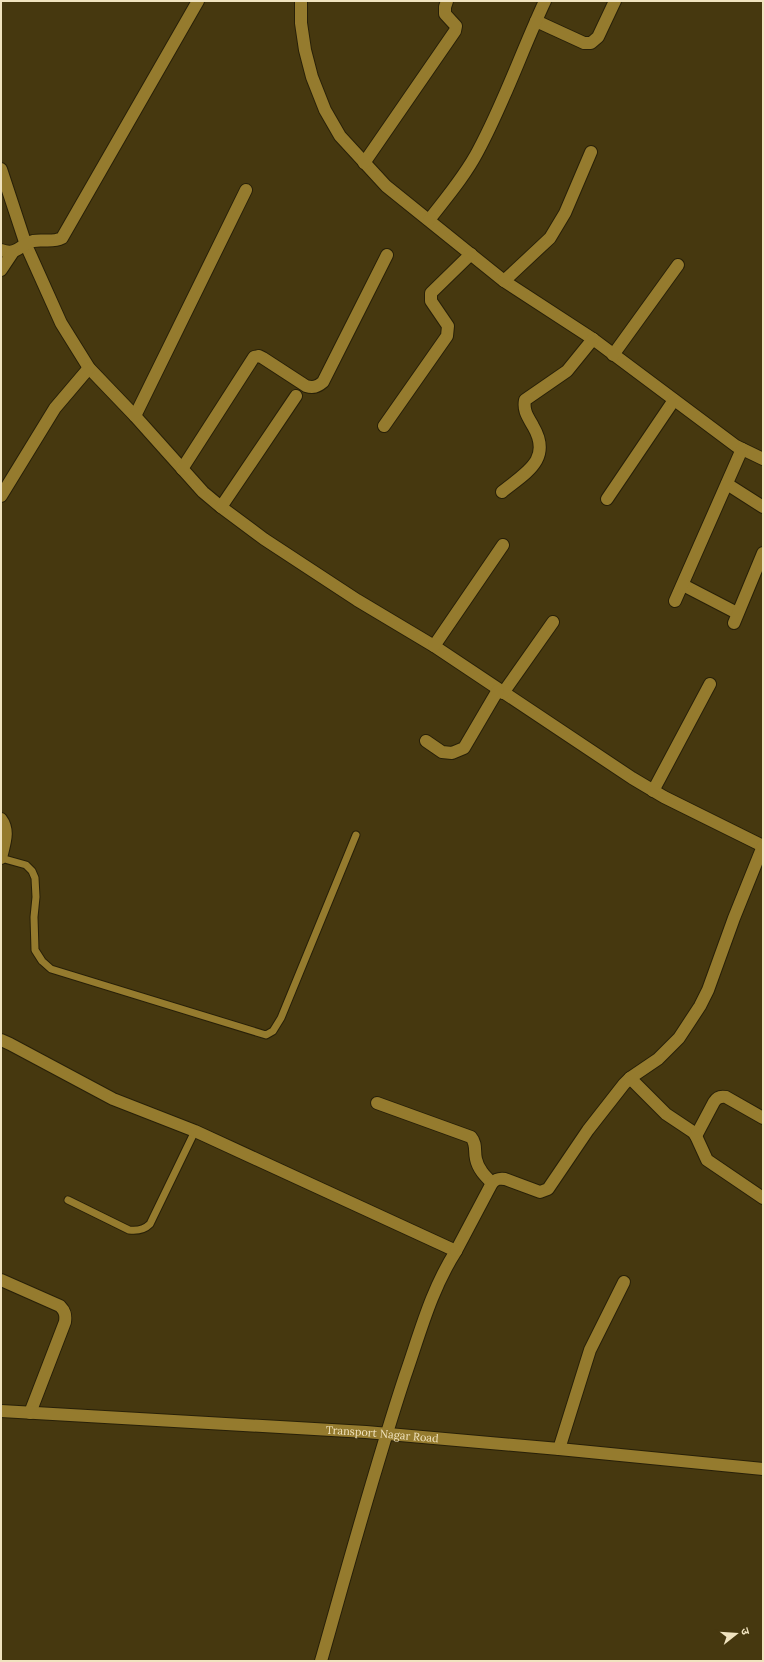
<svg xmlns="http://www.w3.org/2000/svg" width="764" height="1662" font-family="Lora,'Noto Sans Devanagari',serif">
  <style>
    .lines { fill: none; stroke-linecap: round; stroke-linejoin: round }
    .lane-casing { stroke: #282008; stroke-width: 9 }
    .street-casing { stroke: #282008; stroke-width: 14 }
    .secondary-casing { stroke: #282008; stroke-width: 14 }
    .lane { stroke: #957b2e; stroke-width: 7 }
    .street { stroke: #957b2e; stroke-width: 12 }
    .secondary { stroke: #957b2e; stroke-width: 12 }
    .labels { text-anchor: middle; stroke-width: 4; stroke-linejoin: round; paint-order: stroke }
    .street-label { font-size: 11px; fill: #f0e3bf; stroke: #46380f }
  </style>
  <rect width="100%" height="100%" fill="#46380f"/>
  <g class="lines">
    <g class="lane-casing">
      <g id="lane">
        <polyline points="1,858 26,865 32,871 35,878 36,897 34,917 35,950 42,961 51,969 266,1035 273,1031 281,1018 356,835"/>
        <path d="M68,1200l61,30c8,1 15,0 21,-6l45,-93"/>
      </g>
    </g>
    <g class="street-casing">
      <g id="street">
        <polyline points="301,1 301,23 305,50 312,77 325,110 340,136 386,186 504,281 593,339 736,446 763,459"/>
        <polyline points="536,21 584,43 591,43 598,37 615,1"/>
        <polyline points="364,163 455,31 456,26 445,14 445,7 447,1"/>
        <polyline points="1,169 26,245 61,323 89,368 135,416 203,492 221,507 264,539 357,600 434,646 632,778 664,797 763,846"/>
        <path d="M429,220c17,-22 36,-44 49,-69 26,-48 44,-101 67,-150"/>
        <path d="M1,250c17,6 19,-6 32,-9 10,-2 19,2 29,-3l136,-237"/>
        <polyline points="1,270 13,252"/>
        <polyline points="504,281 550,238 565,213 591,152"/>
        <polyline points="613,355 678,265"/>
        <polyline points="135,416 246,190"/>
        <polyline points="384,426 447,336 448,326 431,301 431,293 471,254"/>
        <path d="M182,469l72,-112 5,-1 4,2 43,28c7,2 11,1 17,-4l64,-127"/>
        <polyline points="727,484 763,507"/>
        <path d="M502,492c23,-19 51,-32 31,-66 -5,-9 -10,-15 -8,-26l42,-29 26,-32"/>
        <polyline points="1,496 55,408 89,368"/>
        <polyline points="607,499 674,400"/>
        <polyline points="221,507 296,396"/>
        <polyline points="683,585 737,613"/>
        <polyline points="675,601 742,449"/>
        <polyline points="734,623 763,553"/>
        <polyline points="434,646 503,545"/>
        <polyline points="503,693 553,622"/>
        <polyline points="426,741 442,752 452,753 464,748 498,690"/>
        <polyline points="653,791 710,684"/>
        <path d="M1,819c9,12 3,25 0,39"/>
        <path d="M1,1040l9,4 103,55 82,32 261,120c-25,39 -36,82 -51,125 -31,94 -57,190 -84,285"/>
        <polyline points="630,1078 666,1114 693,1132 696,1136 707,1160 763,1198"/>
        <path d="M377,1103l94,34c6,7 3,14 5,22 2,10 9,17 16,24"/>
        <path d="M696,1136l18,-34c3,-5 7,-6 12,-5l37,21"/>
        <path d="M456,1251l36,-68c4,-4 7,-5 13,-4l35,13 8,-3 40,-59 36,-46 6,-6 28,-19 21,-21 21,-32 8,-16 26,-72 29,-72"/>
        <path d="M1,1280l59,26c5,5 6,9 5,16l-35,91"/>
        <polyline points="559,1449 590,1350 624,1282"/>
      </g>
    </g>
    <g class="secondary-casing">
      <g id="secondary">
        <path id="s1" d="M1,1411l365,21 193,17 204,20"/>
      </g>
    </g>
    <use href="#lane" class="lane"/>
    <use href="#street" class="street"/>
    <use href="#secondary" class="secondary"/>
  </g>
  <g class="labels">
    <g class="street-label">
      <text dy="4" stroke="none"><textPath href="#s1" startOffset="382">Transport Nagar Road</textPath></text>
    </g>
  </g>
  <rect width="764" height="1662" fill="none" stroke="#f0e3bf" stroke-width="4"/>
  <g transform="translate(736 1634) rotate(73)" stroke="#46380f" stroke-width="3" paint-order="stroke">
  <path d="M0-3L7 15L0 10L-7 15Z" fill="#f0e3bf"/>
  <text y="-6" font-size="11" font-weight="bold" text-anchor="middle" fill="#f0e3bf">उ</text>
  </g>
</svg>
